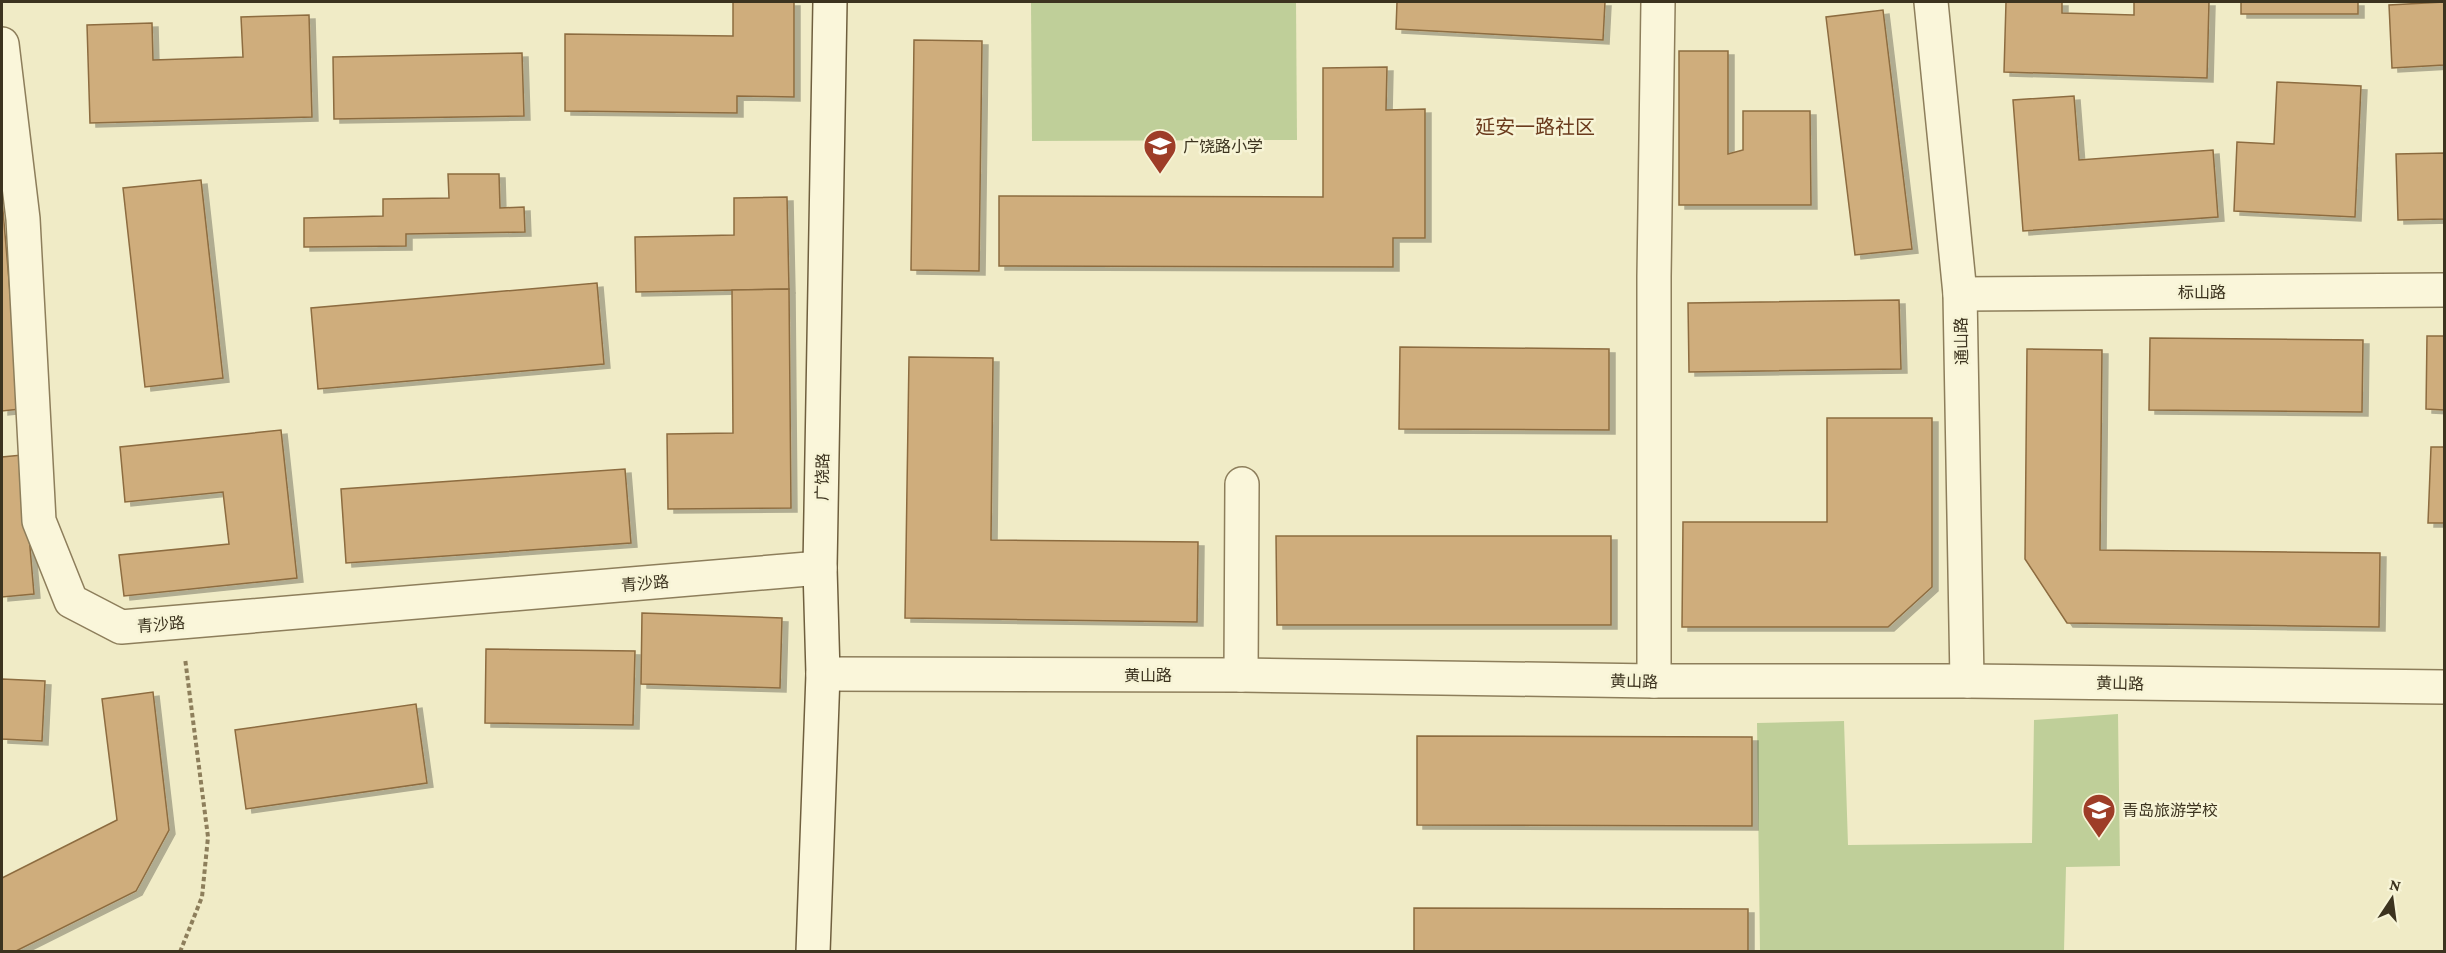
<svg xmlns="http://www.w3.org/2000/svg" width="2446" height="953" font-family="'Crimson Pro','Noto Sans SC',serif">
  <style>
    .green { fill: #bfcf99 }
    .building { fill: #cfad7b; stroke: #8d6c40; stroke-width: 1.5; filter: url(#shadow) }
    .lines { fill: none; stroke-linecap: round; stroke-linejoin: round }
    .street-casing { stroke: #8d7e5b; stroke-width: 36 }
    .secondary-casing { stroke: #6f5f3e; stroke-width: 36 }
    .path { stroke: #8d7e5b; stroke-width: 4; stroke-dasharray: 4.5 3; stroke-linecap: butt }
    .street { stroke: #faf6da; stroke-width: 33 }
    .secondary { stroke: #faf6da; stroke-width: 33 }
    .labels { text-anchor: middle; stroke-width: 5; stroke-linejoin: round; paint-order: stroke }
    .poi-label { font-size: 16px; fill: #3c331f; stroke: #f7f4d6; text-anchor: start }
    .street-label { font-size: 16px; fill: #3c331f; stroke: #f7f4d6 }
    .quarter-label { font-size: 20px; fill: #6b3b1d; stroke: #f7f4d6 }
  </style>
  <defs>
    <filter id="shadow"><feDropShadow dx="6" dy="4" stdDeviation="0" flood-color="#0004"/></filter>
  </defs>
  <rect width="100%" height="100%" fill="#f0ebc6"/>
  <g class="green">
    <polygon points="1031,2 1296,2 1297,140 1032,141"/>
    <polygon points="2118,714 2120,866 2066,867 2064,951 1760,951 1757,723 1844,721 1848,845 2032,843 2034,720"/>
  </g>
  <g class="building">
    <polygon points="733,2 794,2 794,97 737,96 737,113 565,111 565,34 733,36"/>
    <polygon points="1397,2 1605,2 1603,40 1396,29"/>
    <polygon points="2006,2 2062,2 2062,13 2134,15 2134,2 2209,2 2207,78 2004,72"/>
    <rect x="2241" y="2" width="117" height="12"/>
    <polygon points="2444,2 2444,65 2392,68 2389,5"/>
    <polygon points="1883,10 1912,249 1855,255 1826,17"/>
    <polygon points="309,15 312,117 90,123 87,25 152,23 153,60 243,57 241,17"/>
    <polygon points="914,40 982,41 979,271 911,270"/>
    <polygon points="1679,51 1728,51 1728,154 1743,150 1743,111 1810,111 1811,205 1679,205"/>
    <polygon points="522,53 524,116 334,119 333,57"/>
    <polygon points="1387,67 1386,110 1425,109 1425,238 1393,238 1393,267 999,266 999,196 1323,197 1323,68"/>
    <polygon points="2277,82 2361,86 2355,217 2234,211 2237,142 2274,144"/>
    <polygon points="2074,96 2079,160 2213,150 2218,217 2023,231 2013,100"/>
    <polygon points="2444,153 2444,219 2398,220 2396,154"/>
    <polygon points="448,174 499,174 500,208 524,207 525,232 406,234 406,246 304,247 304,218 383,216 383,199 449,198"/>
    <polygon points="201,180 223,378 145,387 123,188"/>
    <polygon points="787,197 789,289 636,292 635,237 734,235 734,198"/>
    <polygon points="2,199 20,409 2,411"/>
    <polygon points="597,283 604,364 318,389 311,308"/>
    <polygon points="789,289 791,508 668,509 667,434 733,433 732,290"/>
    <polygon points="1899,300 1901,369 1689,372 1688,303"/>
    <polygon points="2427,336 2444,336 2444,410 2426,409"/>
    <polygon points="2150,338 2363,340 2362,412 2149,410"/>
    <polygon points="1400,347 1609,349 1609,430 1399,429"/>
    <polygon points="2027,349 2102,350 2100,550 2380,553 2379,627 2067,623 2025,559"/>
    <polygon points="909,357 993,358 991,540 1198,542 1197,622 905,618"/>
    <polygon points="1827,418 1932,418 1932,587 1888,627 1682,627 1683,522 1827,522"/>
    <polygon points="281,430 297,578 124,596 119,555 229,544 223,492 125,502 120,447"/>
    <polygon points="2431,447 2444,447 2444,523 2428,523"/>
    <polygon points="22,455 34,594 2,597 2,457"/>
    <polygon points="625,469 631,543 346,563 341,489"/>
    <polygon points="1276,536 1611,536 1611,625 1277,625"/>
    <polygon points="642,613 782,618 780,688 641,684"/>
    <polygon points="486,649 635,651 633,725 485,723"/>
    <polygon points="2,679 45,681 42,741 2,739"/>
    <polygon points="153,692 169,830 136,891 14,952 2,952 2,878 117,820 102,699"/>
    <polygon points="416,704 427,783 246,809 235,730"/>
    <polygon points="1417,736 1752,737 1752,826 1417,825"/>
    <polygon points="1414,908 1748,909 1748,952 1414,952"/>
  </g>
  <g class="lines">
    <g class="street-casing">
      <g id="street">
        <polyline points="1931,2 1960,294 1967,681"/>
        <polyline points="2,44 23,219 39,521 71,601 121,627 820,568"/>
        <polyline points="1960,294 2444,290"/>
        <polyline points="823,674 1241,675 1654,681 1967,681 2444,687"/>
        <polyline points="1241,675 1242,484"/>
        <polyline points="1654,681 1654,277 1658,2"/>
      </g>
    </g>
    <g class="secondary-casing">
      <polyline id="secondary" points="813,952 823,674 820,568 830,2"/>
    </g>
    <polyline class="path" points="180,952 202,897 208,837 185,658"/>
    <use href="#street" class="street"/>
    <use href="#secondary" class="secondary"/>
  </g>
  <defs>
    <g id="school-pin" transform="scale(1.725)"><path d="M0 17L-7.5 6A9.5 9.5 0 1 1 7.5 6Z" fill="#9e3d28" stroke="#f7f4d6"/><path d="M0-5L7-2L0 1L-7-2ZM-4 1L0 2.5L4 1V4Q0 6-4 4Z" fill="#fff"/></g>
  </defs>
  <g fill-rule="evenodd">
    <use href="#school-pin" x="1160" y="146"/>
    <use href="#school-pin" x="2099" y="810"/>
  </g>
  <g class="labels">
    <g class="poi-label">
      <text x="1183" y="152">广饶路小学</text>
      <text x="2122" y="816">青岛旅游学校</text>
    </g>
    <g class="street-label">
      <text x="2202" y="298">标山路</text>
      <text transform="translate(1961 341) rotate(-91)" y="6">通山路</text>
      <text transform="translate(822 477) rotate(-89)" y="6">广饶路</text>
      <text transform="translate(645 583) rotate(-5)" y="6">青沙路</text>
      <text transform="translate(161 624) rotate(-5)" y="6">青沙路</text>
      <text x="1148" y="681">黄山路</text>
      <text transform="translate(1634 681) rotate(1)" y="6">黄山路</text>
      <text transform="translate(2120 683) rotate(1)" y="6">黄山路</text>
    </g>
    <g class="quarter-label">
      <text x="1535" y="134">延安一路社区</text>
    </g>
  </g>
  <rect width="2446" height="953" fill="none" stroke="#3c331f" stroke-width="6"/>
  <g transform="translate(2392 899) rotate(13)" stroke="#f7f4d6" stroke-width="4.5" paint-order="stroke">
  <path d="M0-4.5L10 22L0 15L-10 22Z" fill="#3c331f"/>
  <text y="-9" font-size="16" font-weight="bold" text-anchor="middle" fill="#3c331f">N</text>
  </g>
</svg>
